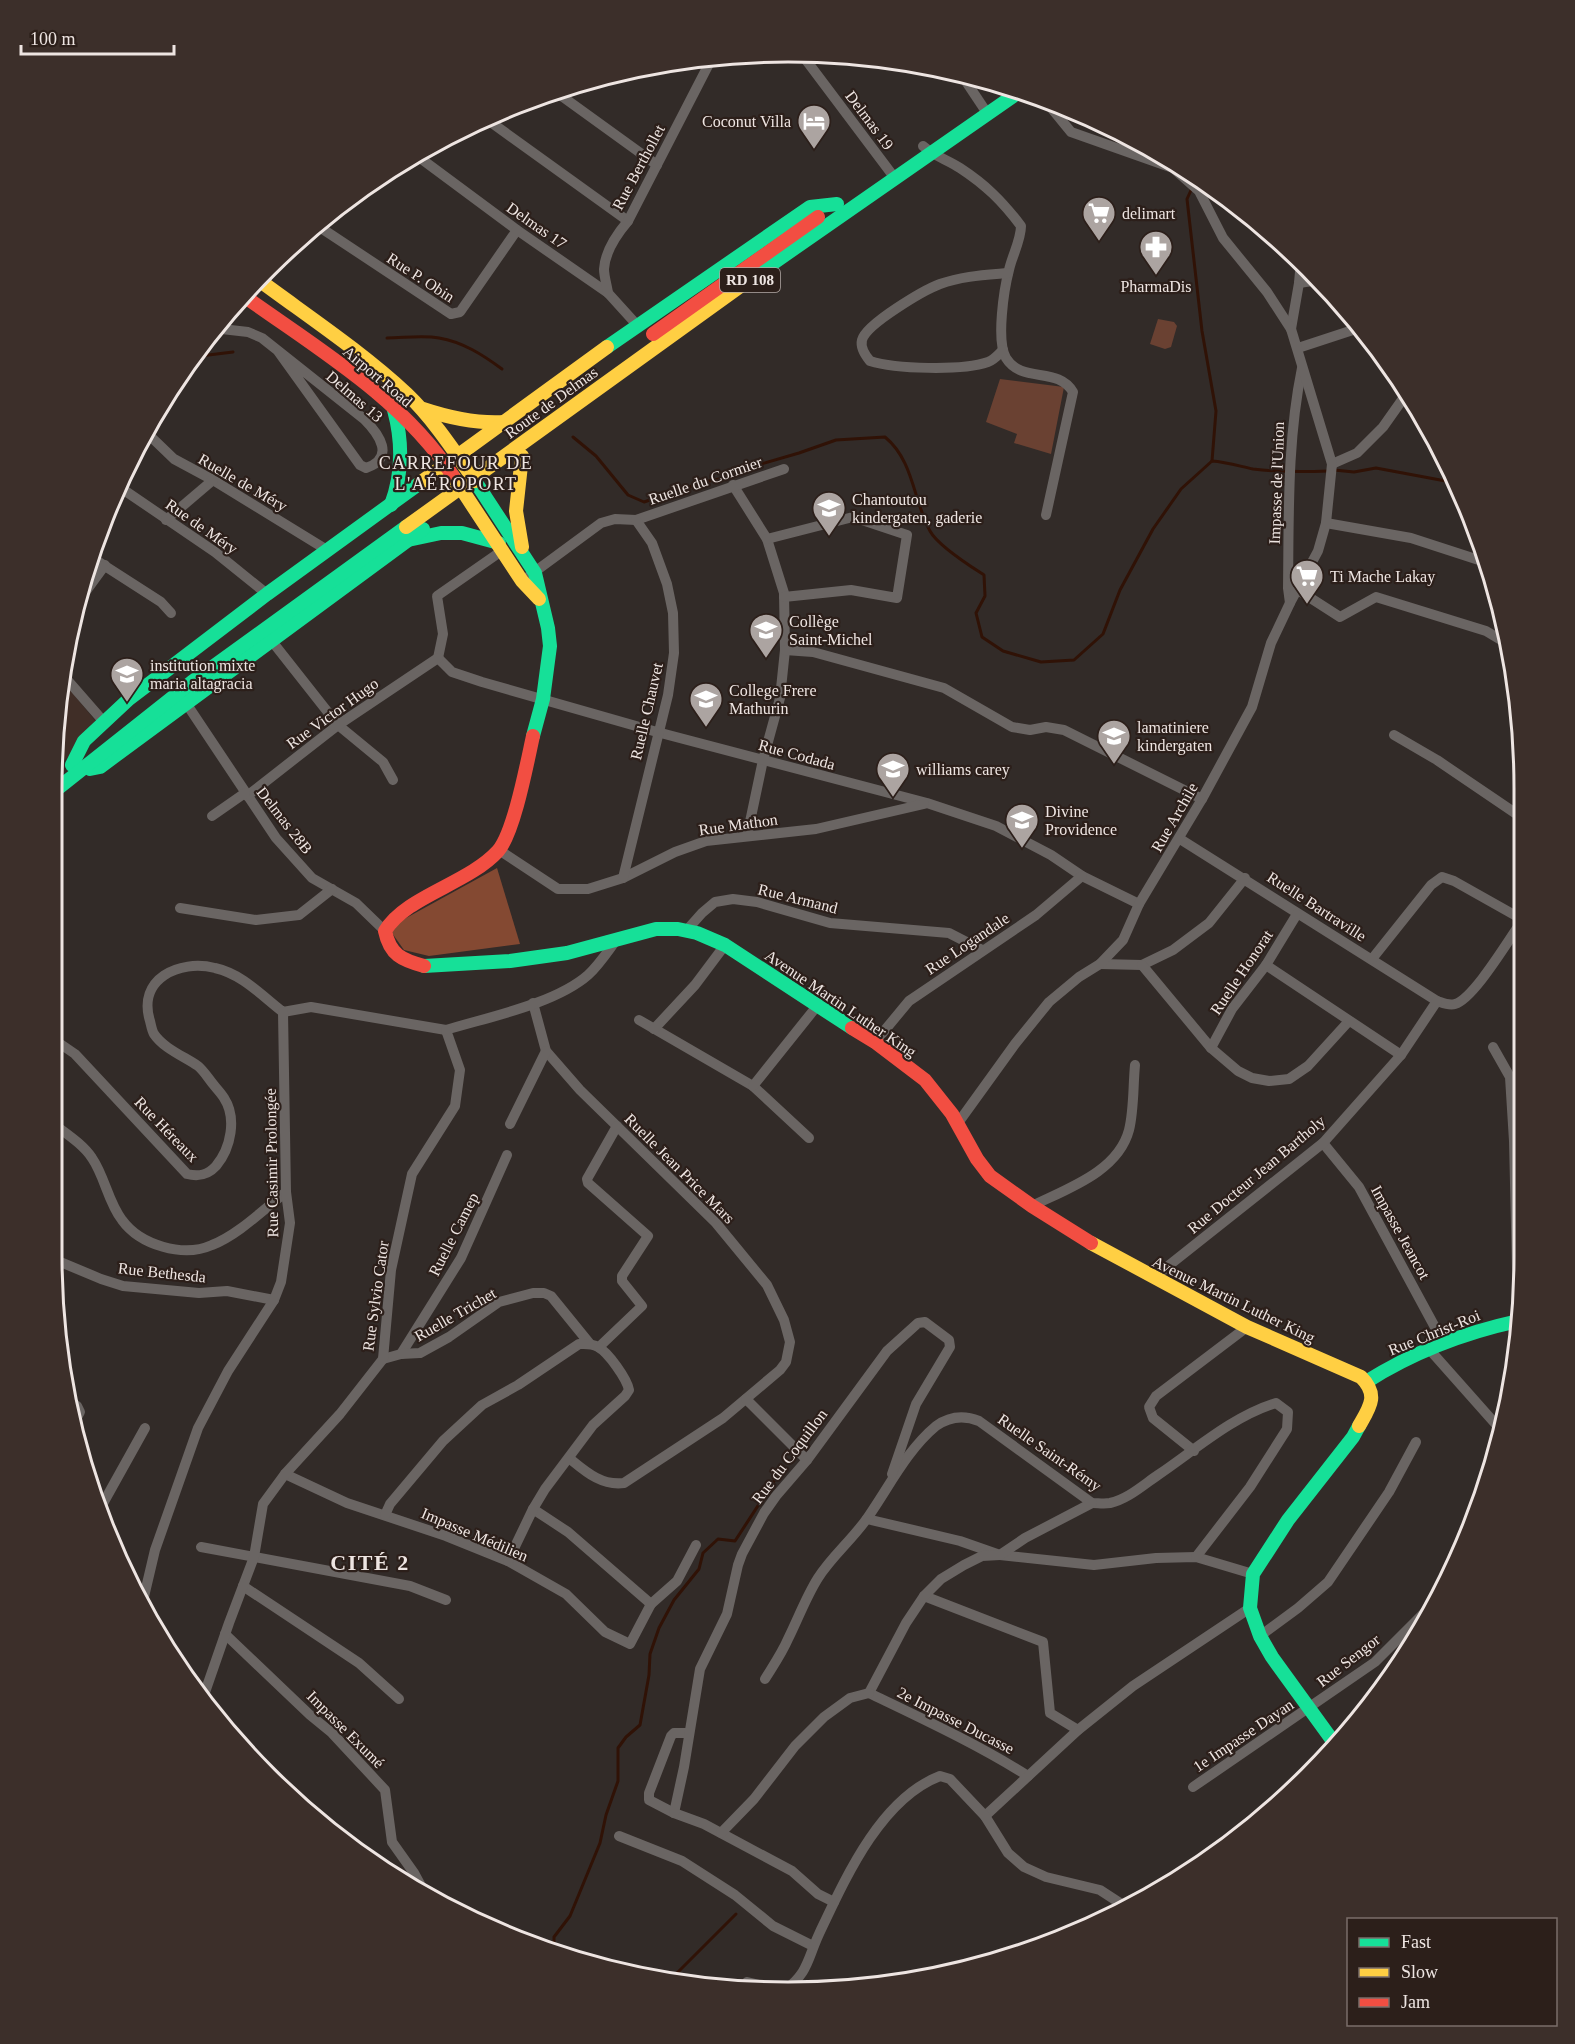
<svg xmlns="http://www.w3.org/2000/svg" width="1575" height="2044" font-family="'Times New Roman',serif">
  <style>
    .built { fill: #402e27 }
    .green { fill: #6a4132 }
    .forest { fill: #844932 }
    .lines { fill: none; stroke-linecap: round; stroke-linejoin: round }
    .stream { stroke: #301206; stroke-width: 3 }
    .street { stroke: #6a6563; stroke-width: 10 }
    .fast { stroke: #16e098; stroke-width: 14 }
    .slow { stroke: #ffcf43; stroke-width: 14 }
    .jam { stroke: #f24e42; stroke-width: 14 }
    .labels { text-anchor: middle; stroke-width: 4.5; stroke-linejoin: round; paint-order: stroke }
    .shield { fill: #2c1f1a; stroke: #b4aaa6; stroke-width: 1.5 }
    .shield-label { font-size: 15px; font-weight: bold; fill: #eee5e2 }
    .street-label { font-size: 16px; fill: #eee5e2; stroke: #2c1f1a }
    .poi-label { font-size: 16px; fill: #eee5e2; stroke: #2c1f1a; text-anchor: start }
    .neighbourhood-label { font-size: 18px; letter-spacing: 1.5px; fill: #eee5e2; stroke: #2c1f1a }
    .district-label { font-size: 22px; font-weight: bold; letter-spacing: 1.5px; fill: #eee5e2; stroke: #2c1f1a }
    .rim { fill: none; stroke: #eee5e2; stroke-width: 3 }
  </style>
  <rect width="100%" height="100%" fill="#322b28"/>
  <polygon class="built" points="62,680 101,728 52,771 53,740"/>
  <g class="green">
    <polygon points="1158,319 1174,322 1177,326 1171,347 1165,349 1150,344"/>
    <polygon points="1000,379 1064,387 1051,454 1014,443 1017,434 986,422"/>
  </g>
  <polygon class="forest" points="497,868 520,944 429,956 404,950 392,933 397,923"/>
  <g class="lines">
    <g class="stream">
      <polyline points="1192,188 1187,199 1202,331 1216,411 1212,461"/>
      <path d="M387,338c16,0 36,-3 52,0 24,4 44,17 63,31"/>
      <polyline points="192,357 233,352"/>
      <path d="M573,437l23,19 32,39 16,7 60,-20 25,-5 32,-13 38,-11 37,-13 49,-3c29,24 28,63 45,94 8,15 40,35 54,44l1,21 -9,17 6,24 21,14 38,11 33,-2 29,-26 17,-44 33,-61 28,-40 31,-28c14,1 27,5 41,8 24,3 50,3 75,2"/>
      <polyline points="1334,470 1354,472 1376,468 1451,482"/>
      <polyline points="554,1950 554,1937 570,1916 600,1843 606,1815 618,1781 618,1748 626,1737 640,1725 649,1675 650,1654 659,1628 674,1600 699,1569 703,1553 718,1539 735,1541 778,1475"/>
      <polyline points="670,1980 736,1914"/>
    </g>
    <g class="street">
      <polyline points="800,52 894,177"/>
      <polyline points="961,74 987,113"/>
      <polyline points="556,92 657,165"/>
      <polyline points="485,118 628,221"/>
      <path d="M923,146c11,10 25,14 37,22 26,17 42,33 61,58 0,14 -9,30 -12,44 -5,19 -13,71 -3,88 16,26 52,8 67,34l-27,123"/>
      <polyline points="416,155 517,230 608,293 637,325"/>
      <polyline points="315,224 451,314 460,312 517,230"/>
      <polyline points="1299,283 1319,280"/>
      <path d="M608,293c-1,-7 -4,-17 -4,-24 1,-17 13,-35 24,-48l84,-163"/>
      <path d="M213,328l35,4 14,6 102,81c15,15 32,39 2,49l-6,-3 -82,-114"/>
      <polyline points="1291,329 1299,283 1301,261"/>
      <polyline points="1298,348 1359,328"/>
      <path d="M1003,350c-5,5 -9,10 -15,12 -26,9 -93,7 -118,-1 -5,-6 -10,-13 -8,-21 4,-16 62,-50 78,-56 22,-8 45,-9 68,-11"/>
      <polyline points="148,434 174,459 213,480 327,550"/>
      <polyline points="1332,464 1357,453 1383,427 1407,393"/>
      <polyline points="733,485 767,539 784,593 785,650 780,698 763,760 747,836"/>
      <polyline points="118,486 215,552 267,594"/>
      <polyline points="166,520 213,480"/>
      <polyline points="636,520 784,469"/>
      <polyline points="1326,523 1411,538 1488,563"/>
      <polyline points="767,539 853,517 907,535 897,598 851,590 784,597"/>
      <polyline points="91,557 161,602 171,613"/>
      <polyline points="529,576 601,523 615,519 636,520"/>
      <polyline points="1298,590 1340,617 1376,597 1486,631 1506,643"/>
      <path d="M1290,603l-2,-15c1,-74 -1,-147 14,-220"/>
      <polyline points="75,606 105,565"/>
      <polyline points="271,640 338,725 383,762 393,780"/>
      <polyline points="785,650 813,652 944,688 1012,727 1030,730 1046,727 1064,730 1202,799"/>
      <polyline points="438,658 452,672 482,682 657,732 927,803 996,826 1051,855 1082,876 1139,904"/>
      <polyline points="438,658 443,634 437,596 503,550"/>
      <polyline points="63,675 104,722"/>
      <polyline points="186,703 276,838 312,878 356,903 385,931"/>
      <polyline points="1394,735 1437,760 1518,815"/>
      <polyline points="247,796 338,725 438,658"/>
      <polyline points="212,816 245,793"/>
      <path d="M1180,839l257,162c6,2 12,5 18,3 18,-5 51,-60 63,-77"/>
      <polyline points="499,850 558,889 588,889 623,878 675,852 706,841 816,829 924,804"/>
      <polyline points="623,878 668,695 674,653 673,613 667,584 652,543 636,520"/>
      <polyline points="180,908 256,920 299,915 332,889"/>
      <polyline points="686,931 702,913 715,902 733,899 757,902 830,923 949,933 982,950"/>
      <polyline points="1372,959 1431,885 1442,877 1454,881 1518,917"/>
      <polyline points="1100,964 1142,965 1173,950 1209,923 1245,878"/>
      <polyline points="1142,965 1211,1048 1238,1071 1252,1078 1269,1081 1289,1079 1308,1066 1349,1021"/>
      <polyline points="1266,965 1401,1055"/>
      <polyline points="52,972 55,969"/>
      <path d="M533,1003l13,48 34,39 136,133 51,62 17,35 6,22 -4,20 -6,8 -57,48 -99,65c-23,3 -39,-12 -55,-25"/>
      <polyline points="639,1020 753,1086 809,1138"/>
      <polyline points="654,1029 695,985 725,945"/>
      <polyline points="875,1042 909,1001 1036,915 1082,876"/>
      <path d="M52,1046l7,-3 16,11 112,120c12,3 21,1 29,-8 15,-18 21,-48 8,-68 -3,-5 -8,-10 -11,-14 -5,-6 -9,-13 -15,-18 -13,-9 -35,-18 -44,-32 -2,-3 -3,-9 -4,-13 -13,-42 29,-62 65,-53 27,6 46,27 68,44l28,-5 135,23"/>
      <polyline points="1493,1047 1510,1077 1514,1141 1518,1312"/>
      <polyline points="1211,1048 1232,1009 1266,965 1297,914"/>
      <polyline points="753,1086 817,1006"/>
      <path d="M51,1122c14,11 32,22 41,36 13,19 16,44 30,62 18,25 61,38 90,25 26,-10 52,-36 74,-53"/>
      <polyline points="958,1123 1015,1044 1049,1002 1079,977 1100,964 1123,940 1139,904 1202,799 1252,707 1271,643 1290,603 1318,551 1326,523 1332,464 1291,329 1267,292 1223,238 1199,191 1173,168 1071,132 1044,99"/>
      <polyline points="510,1124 546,1051"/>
      <polyline points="1323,1143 1359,1187 1443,1342"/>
      <path d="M1032,1206c34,-17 86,-34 97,-76 5,-20 4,-44 6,-65"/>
      <polyline points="51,1258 101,1279 123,1286 199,1293 227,1291 274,1300"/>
      <polyline points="1153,1278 1323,1143 1401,1055 1437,1001"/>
      <polyline points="599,1347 642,1306 622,1281 622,1276 648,1236 588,1183 587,1179 617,1126"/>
      <polyline points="1429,1349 1500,1429"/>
      <polyline points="401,1354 461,1258 507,1155"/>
      <polyline points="383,1359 401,1354 420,1353 449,1337 499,1302 533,1293 544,1293 551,1296 590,1344"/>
      <polyline points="746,1399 807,1460"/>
      <polyline points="70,1401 77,1406 80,1412 73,1425"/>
      <polyline points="1194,1451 1153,1418 1149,1407 1156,1396 1247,1327"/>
      <polyline points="285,1474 347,1503 446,1536 508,1561 566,1594 605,1632 630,1644 651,1604"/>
      <polyline points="101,1507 145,1428"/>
      <polyline points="533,1509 568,1532 651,1604 677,1581 696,1545"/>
      <path d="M385,1515l5,-11 53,-63 39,-36 36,-20 61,-41c6,0 12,-1 19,3 10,5 29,32 31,43l-4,6 -32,29 -48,64 -12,20 -25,52"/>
      <polyline points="867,1519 960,1541 1000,1555 1094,1565 1156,1558 1196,1557 1253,1574"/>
      <polyline points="201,1547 410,1586 446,1600"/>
      <polyline points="243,1586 359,1663 399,1699"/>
      <polyline points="924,1596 1043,1642 1050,1713 1078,1730"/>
      <polyline points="142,1605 155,1550 198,1428 228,1371 274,1300 281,1282 290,1223 286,1192 283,1012"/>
      <polyline points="225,1634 310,1715 332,1733 385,1790 392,1842 414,1873 427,1897"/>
      <polyline points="1260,1636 1298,1608 1328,1582 1389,1492 1416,1442"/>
      <path d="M765,1679c8,-13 17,-26 23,-40 10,-20 18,-42 30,-61 14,-22 35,-39 50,-61 21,-30 39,-67 68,-91 14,-10 28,-11 43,-5l113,82c6,0 12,1 18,0 18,-4 33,-18 48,-28 37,-25 75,-59 118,-72l12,9 -1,17 -37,58 -54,70"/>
      <polyline points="869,1693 906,1623 924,1596 941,1579 964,1565 982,1556 1000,1555 1025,1538 1092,1503"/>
      <path d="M869,1693c54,26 108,51 159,83"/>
      <path d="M204,1695l25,-72 25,-66 9,-53 22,-30 55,-60 43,-55 8,-89 21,-96 43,-68 5,-36 -14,-40c42,-13 109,-26 142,-55 11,-10 20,-24 29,-36"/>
      <polyline points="688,1733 674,1733 671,1736 649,1793 649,1800 674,1813 704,1824 792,1871 818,1894 834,1902"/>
      <polyline points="1193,1787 1375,1662 1428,1609"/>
      <polyline points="674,1813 684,1767 700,1669 727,1614 738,1565 742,1554 764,1513 776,1496 807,1460 887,1351 918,1323 925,1322 949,1340 950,1347 916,1404 892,1474"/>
      <polyline points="985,1816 1078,1730 1133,1686 1250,1608"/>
      <polyline points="721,1833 754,1799 795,1746 824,1717 850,1698 869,1693"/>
      <polyline points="619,1836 682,1861 735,1895 773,1926 813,1946"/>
      <polyline points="747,1982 784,1991"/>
      <path d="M784,1991c25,-19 23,-31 35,-57 26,-55 61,-135 121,-158l10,3 35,37 23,37 16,14 22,10 54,13 23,15"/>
    </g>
    <g class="fast">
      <polyline points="746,282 1019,92"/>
      <polyline points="607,347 810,207 837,204"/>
      <polyline points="475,481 535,573 548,628 550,646 543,699 533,736"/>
      <path d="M391,505c12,-32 12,-62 3,-95"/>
      <polyline points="408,540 441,533 462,533 499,543"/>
      <polyline points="72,765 84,741 129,699 267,594 420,483"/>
      <polyline points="90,769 100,767 423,529"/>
      <polyline points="52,793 192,682 406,527"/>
      <polyline points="424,966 510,961 567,953 656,929 678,929 697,933 725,945 852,1028"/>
      <path d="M1366,1382c47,-30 97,-49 152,-61"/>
      <polyline points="1335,1744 1272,1657 1260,1636 1250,1608 1253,1574 1288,1520 1353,1437 1359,1426"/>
    </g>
    <g class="slow">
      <path d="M259,280c50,37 103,72 148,114 27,26 47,57 68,87"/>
      <path d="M423,409c27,9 53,15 82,13"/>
      <polyline points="522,456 516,511 522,547"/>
      <polyline points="453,476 522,581 539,599"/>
      <polyline points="420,483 607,347"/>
      <polyline points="406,527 746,282"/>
      <path d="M1091,1243l156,84 114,50c18,18 9,30 -2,49"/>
    </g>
    <g class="jam">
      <path d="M244,296c74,53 158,102 209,180"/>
      <polyline points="653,334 818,217"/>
      <path d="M424,966c-22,-6 -34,-11 -39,-35 21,-35 83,-47 113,-80 16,-18 29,-88 35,-115"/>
      <polyline points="852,1028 875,1042 925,1080 952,1114 977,1159 990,1176 1032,1206 1091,1243"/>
    </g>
  </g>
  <defs>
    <g id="hotel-pin" transform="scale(1.725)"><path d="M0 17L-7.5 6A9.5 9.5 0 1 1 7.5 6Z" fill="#aca4a1" stroke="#2c1f1a"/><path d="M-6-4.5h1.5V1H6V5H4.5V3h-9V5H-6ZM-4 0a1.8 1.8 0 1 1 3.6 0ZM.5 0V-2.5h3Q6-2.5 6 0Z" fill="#fff"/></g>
    <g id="supermarket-pin" transform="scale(1.725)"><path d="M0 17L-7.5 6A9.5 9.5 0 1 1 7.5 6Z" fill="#aca4a1" stroke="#2c1f1a"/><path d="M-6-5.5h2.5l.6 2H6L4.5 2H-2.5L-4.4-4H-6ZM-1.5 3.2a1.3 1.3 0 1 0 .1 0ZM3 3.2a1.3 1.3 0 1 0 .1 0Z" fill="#fff"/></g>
    <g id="pharmacy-pin" transform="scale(1.725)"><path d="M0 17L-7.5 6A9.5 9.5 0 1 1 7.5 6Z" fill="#aca4a1" stroke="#2c1f1a"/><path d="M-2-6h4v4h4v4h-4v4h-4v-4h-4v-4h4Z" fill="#fff"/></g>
    <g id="school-pin" transform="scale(1.725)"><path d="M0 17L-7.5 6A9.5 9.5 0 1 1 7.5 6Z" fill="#aca4a1" stroke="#2c1f1a"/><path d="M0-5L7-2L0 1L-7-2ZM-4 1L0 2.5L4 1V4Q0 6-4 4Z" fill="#fff"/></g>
  </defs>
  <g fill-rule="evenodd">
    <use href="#hotel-pin" x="814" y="121"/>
    <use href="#supermarket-pin" x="1099" y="213"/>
    <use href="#pharmacy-pin" x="1156" y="247"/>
    <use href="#school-pin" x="829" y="508"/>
    <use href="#supermarket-pin" x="1307" y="576"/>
    <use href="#school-pin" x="766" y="630"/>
    <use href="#school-pin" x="127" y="674"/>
    <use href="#school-pin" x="706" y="699"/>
    <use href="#school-pin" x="1114" y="736"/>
    <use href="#school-pin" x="893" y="769"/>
    <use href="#school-pin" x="1022" y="820"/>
  </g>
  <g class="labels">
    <rect class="shield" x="720" y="268" width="60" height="24" rx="4.5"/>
    <g class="shield-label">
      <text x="750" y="285">RD 108</text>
    </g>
    <g class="street-label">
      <text transform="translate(870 120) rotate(53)" y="6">Delmas 19</text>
      <text transform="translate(638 167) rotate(-62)" y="6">Rue Berthollet</text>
      <text transform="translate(537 225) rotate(35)" y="6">Delmas 17</text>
      <text transform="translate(421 277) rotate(33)" y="6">Rue P. Obin</text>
      <text transform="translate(378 376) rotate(40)" y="6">Airport Road</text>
      <text transform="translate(355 396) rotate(41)" y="6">Delmas 13</text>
      <text transform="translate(551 402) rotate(-36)" y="6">Route de Delmas</text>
      <text transform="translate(705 480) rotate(-19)" y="6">Ruelle du Cormier</text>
      <text transform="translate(243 482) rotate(30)" y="6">Ruelle de Méry</text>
      <text transform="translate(1276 483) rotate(-88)" y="6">Impasse de l'Union</text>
      <text transform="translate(202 526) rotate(35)" y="6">Rue de Méry</text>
      <text transform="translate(646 711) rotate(-77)" y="6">Ruelle Chauvet</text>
      <text transform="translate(332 713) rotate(-36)" y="6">Rue Victor Hugo</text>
      <text transform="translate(797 754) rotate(15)" y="6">Rue Codada</text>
      <text transform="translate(1174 817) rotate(-60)" y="6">Rue Archile</text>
      <text transform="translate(285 820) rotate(52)" y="6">Delmas 28B</text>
      <text transform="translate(738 824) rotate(-8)" y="6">Rue Mathon</text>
      <text transform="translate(798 898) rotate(14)" y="6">Rue Armand</text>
      <text transform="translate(1317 906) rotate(33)" y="6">Ruelle Bartraville</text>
      <text transform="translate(967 943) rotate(-34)" y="6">Rue Logandale</text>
      <text transform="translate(1241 972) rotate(-56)" y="6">Ruelle Honorat</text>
      <text transform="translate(841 1003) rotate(34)" y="6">Avenue Martin Luther King</text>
      <text transform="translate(167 1129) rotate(46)" y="6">Rue Héreaux</text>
      <text transform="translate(271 1163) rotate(-91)" y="6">Rue Casimir Prolongée</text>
      <text transform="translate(680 1168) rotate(45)" y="6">Ruelle Jean Price Mars</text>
      <text transform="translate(1256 1174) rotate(-40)" y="6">Rue Docteur Jean Bartholy</text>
      <text transform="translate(1401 1232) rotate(61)" y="6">Impasse Jeancot</text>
      <text transform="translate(453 1234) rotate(-63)" y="6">Ruelle Camep</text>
      <text transform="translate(162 1272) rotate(6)" y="6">Rue Bethesda</text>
      <text transform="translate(375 1296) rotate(-82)" y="6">Rue Sylvio Cator</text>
      <text transform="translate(1234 1299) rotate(26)" y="6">Avenue Martin Luther King</text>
      <text transform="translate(455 1314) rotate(-30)" y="6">Ruelle Trichet</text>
      <text transform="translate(1434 1332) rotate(-22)" y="6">Rue Christ-Roi</text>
      <text transform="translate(1050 1452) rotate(35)" y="6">Ruelle Saint-Rémy</text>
      <text transform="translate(789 1456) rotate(-53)" y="6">Rue du Coquillon</text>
      <text transform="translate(475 1534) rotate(23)" y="6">Impasse Médilien</text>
      <text transform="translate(1348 1660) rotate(-38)" y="6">Rue Sengor</text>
      <text transform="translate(956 1720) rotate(27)" y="6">2e Impasse Ducasse</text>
      <text transform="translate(346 1729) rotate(45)" y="6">Impasse Exumé</text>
      <text transform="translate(1243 1735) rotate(-34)" y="6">1e Impasse Dayan</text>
    </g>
    <g class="poi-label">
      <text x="791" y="127" text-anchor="end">Coconut Villa</text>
      <text x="1122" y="219">delimart</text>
      <text x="1156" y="292" text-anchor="middle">PharmaDis</text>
      <text x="852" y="505">Chantoutou<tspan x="852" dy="18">kindergaten, gaderie</tspan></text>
      <text x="1330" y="582">Ti Mache Lakay</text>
      <text x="789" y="627">Collège<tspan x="789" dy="18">Saint-Michel</tspan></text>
      <text x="150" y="671">institution mixte<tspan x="150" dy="18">maria altagracia</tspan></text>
      <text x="729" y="696">College Frere<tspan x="729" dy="18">Mathurin</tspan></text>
      <text x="1137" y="733">lamatiniere<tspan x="1137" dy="18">kindergaten</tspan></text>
      <text x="916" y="775">williams carey</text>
      <text x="1045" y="817">Divine<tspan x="1045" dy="18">Providence</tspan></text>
    </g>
    <g class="neighbourhood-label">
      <text x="456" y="469">CARREFOUR DE<tspan x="456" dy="21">L'AÉROPORT</tspan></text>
    </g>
    <g class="district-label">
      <text x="370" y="1570">CITÉ 2</text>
    </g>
  </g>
  <path d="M0 0H1575V2044H0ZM788 62H788A726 726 0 0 1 1514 788V1256A726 726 0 0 1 788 1982H788A726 726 0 0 1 62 1256V788A726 726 0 0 1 788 62Z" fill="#3c2f2a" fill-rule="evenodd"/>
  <path class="rim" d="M788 62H788A726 726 0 0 1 1514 788V1256A726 726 0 0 1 788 1982H788A726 726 0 0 1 62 1256V788A726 726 0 0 1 788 62Z"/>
  <rect x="1347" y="1918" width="210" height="108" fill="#2c1f1a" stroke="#7a6e6a" stroke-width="1.5"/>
  <rect x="1359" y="1938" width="30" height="9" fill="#16e098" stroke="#7a6e6a" stroke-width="1.5"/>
  <text x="1401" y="1948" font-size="18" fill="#eee5e2">Fast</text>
  <rect x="1359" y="1968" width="30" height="9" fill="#ffcf43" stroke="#7a6e6a" stroke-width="1.5"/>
  <text x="1401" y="1978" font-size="18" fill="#eee5e2">Slow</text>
  <rect x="1359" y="1998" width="30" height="9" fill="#f24e42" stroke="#7a6e6a" stroke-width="1.5"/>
  <text x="1401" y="2008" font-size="18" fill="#eee5e2">Jam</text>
  <path d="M21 45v9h153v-9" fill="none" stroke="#eee5e2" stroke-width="3"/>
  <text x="30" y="45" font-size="18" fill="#eee5e2" stroke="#2c1f1a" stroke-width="4.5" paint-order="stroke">100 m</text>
</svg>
